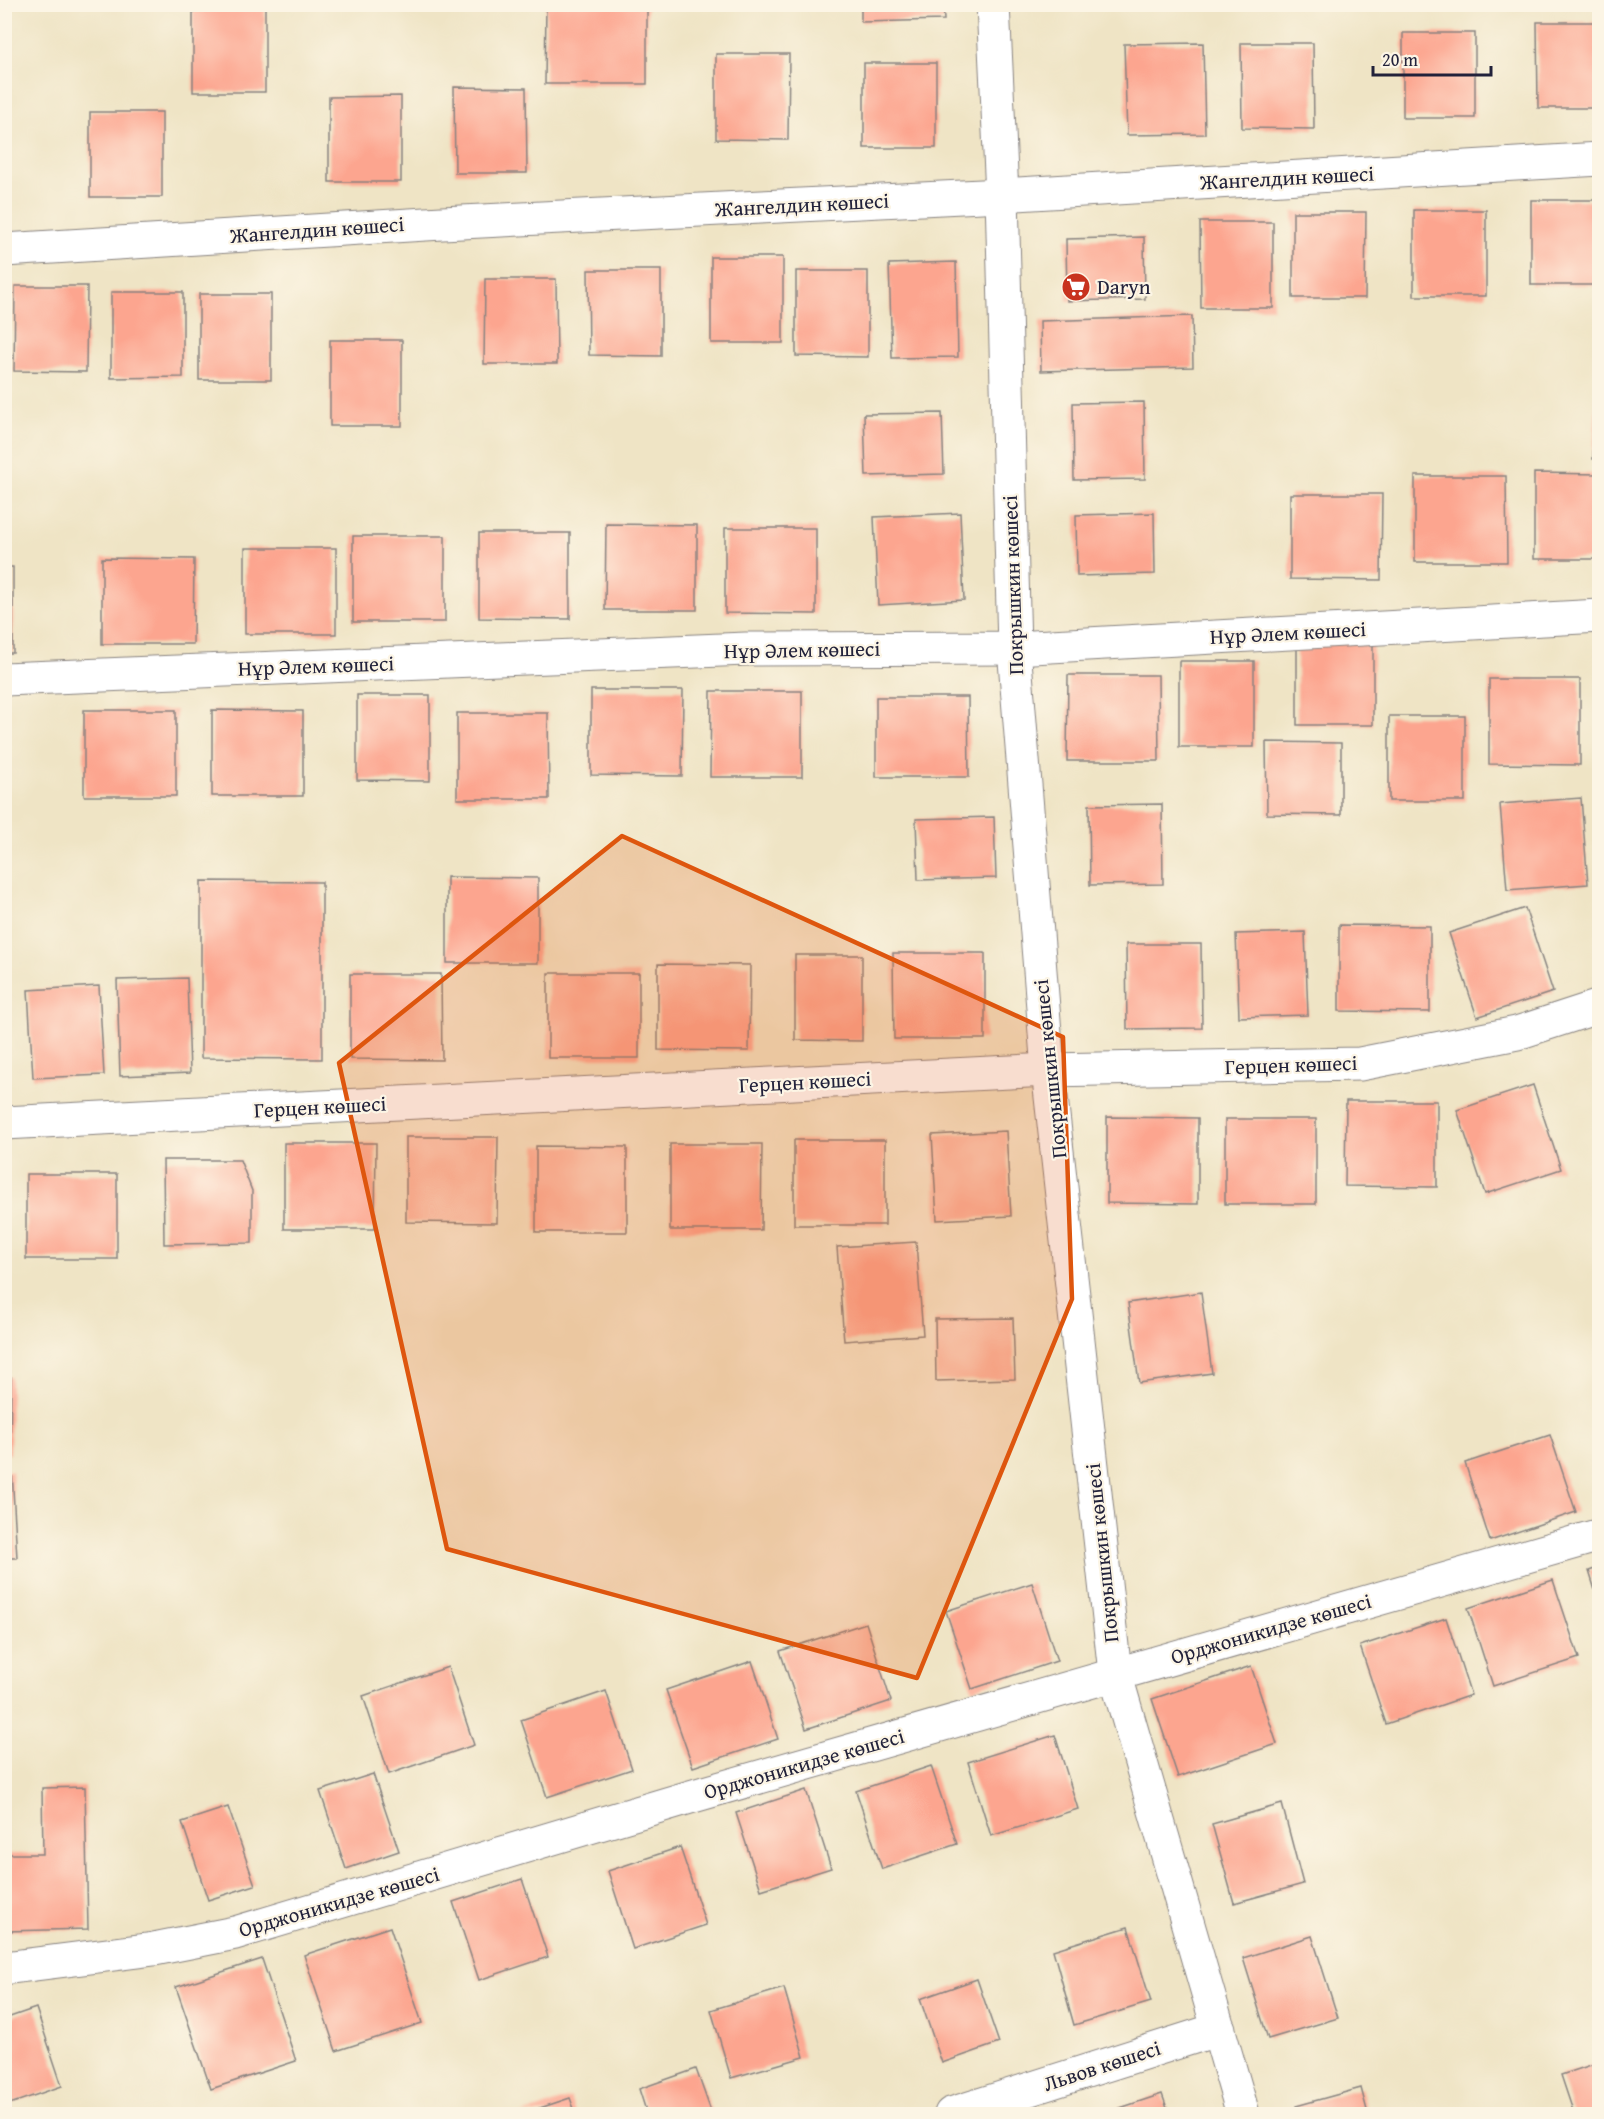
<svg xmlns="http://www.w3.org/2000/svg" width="1604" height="2119" font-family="'Gentium Book Plus',serif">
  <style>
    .building { fill: #fca58f }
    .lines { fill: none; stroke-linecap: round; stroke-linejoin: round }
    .minor-casing { stroke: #888380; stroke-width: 35 }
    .minor { stroke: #fff; stroke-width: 33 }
    .marked { fill: #de560e; fill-opacity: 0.2; stroke: #de560e; stroke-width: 4.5; stroke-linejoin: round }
    .labels { text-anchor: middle; stroke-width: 4.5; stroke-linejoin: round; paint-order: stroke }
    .street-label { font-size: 21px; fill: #22223b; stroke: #fcf5e5 }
    .poi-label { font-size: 21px; fill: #22223b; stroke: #fcf5e5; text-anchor: start }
  </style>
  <rect width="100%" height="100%" fill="#fcf5e5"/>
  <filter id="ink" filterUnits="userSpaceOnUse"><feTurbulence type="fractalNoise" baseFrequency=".0167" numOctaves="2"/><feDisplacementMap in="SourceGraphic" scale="12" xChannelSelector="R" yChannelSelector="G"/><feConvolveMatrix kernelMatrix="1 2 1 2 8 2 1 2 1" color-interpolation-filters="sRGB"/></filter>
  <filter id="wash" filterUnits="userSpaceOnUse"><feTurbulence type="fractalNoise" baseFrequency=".008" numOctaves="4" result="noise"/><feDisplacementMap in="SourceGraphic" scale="24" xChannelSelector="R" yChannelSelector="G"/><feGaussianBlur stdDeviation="1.35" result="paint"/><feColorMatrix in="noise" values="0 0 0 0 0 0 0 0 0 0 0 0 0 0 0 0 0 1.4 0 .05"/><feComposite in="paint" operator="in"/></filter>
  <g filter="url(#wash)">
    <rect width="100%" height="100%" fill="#efe4c5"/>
    <g id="blocks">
      <g class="building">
        <polygon points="546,4 647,4 647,84 545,84"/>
        <polygon points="861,4 943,4 944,20 861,22"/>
        <polygon points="1036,4 1069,4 1069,6 1036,8"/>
        <rect x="193" y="7" width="72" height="85"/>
        <polygon points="1537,22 1600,22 1600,108 1538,108"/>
        <rect x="1403" y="33" width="72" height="85"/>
        <polygon points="1203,43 1205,134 1127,135 1124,44"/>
        <polygon points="1241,43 1313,43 1314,129 1242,128"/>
        <polygon points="716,54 789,54 788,140 716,139"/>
        <rect x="864" y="63" width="72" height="85"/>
        <polygon points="454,87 526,88 527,173 455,173"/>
        <polygon points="401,96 401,182 329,182 329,97"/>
        <rect x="90" y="112" width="72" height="85"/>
        <rect x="1531" y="200" width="69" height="85"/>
        <rect x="1414" y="210" width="72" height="86"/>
        <polygon points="1293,212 1366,212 1365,298 1293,298"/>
        <polygon points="1200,222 1273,222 1273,308 1201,308"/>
        <polygon points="1144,237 1145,299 1067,301 1066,239"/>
        <rect x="711" y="257" width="72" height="86"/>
        <polygon points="956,262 958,357 892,358 889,264"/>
        <polygon points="588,270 661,270 661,356 589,355"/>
        <polygon points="796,271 868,271 868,357 796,356"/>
        <polygon points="485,279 556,279 557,364 484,364"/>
        <polygon points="15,286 87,286 86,372 14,371"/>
        <polygon points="111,292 183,292 183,377 111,378"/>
        <rect x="199" y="294" width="72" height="86"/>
        <polygon points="1192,316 1193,367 1041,371 1040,321"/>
        <rect x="330" y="340" width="72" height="86"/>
        <polygon points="1597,387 1600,387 1600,459 1593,459"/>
        <polygon points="1144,402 1145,479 1074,480 1073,403"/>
        <polygon points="942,413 944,474 866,476 864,414"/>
        <polygon points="1534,473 1600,474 1600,559 1534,559"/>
        <polygon points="1415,476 1506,476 1507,562 1415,562"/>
        <polygon points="1290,494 1382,494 1381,580 1290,579"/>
        <polygon points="960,513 964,600 878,605 874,517"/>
        <polygon points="1154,513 1155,574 1077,576 1076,515"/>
        <polygon points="606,524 697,525 697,610 605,610"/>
        <polygon points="725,528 816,528 816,614 725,613"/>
        <polygon points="479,533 570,533 570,619 479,618"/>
        <rect x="353" y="536" width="92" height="86"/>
        <rect x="245" y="548" width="91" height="86"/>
        <polygon points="102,558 194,559 193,644 102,644"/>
        <rect x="4" y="567" width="9" height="86"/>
        <rect x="1297" y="639" width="76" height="86"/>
        <rect x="1179" y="661" width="75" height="86"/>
        <polygon points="1068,675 1158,675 1159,761 1067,761"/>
        <polygon points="1489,679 1580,679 1580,765 1489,764"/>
        <polygon points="591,690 683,690 682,776 591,775"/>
        <polygon points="711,691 802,691 802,777 710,777"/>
        <polygon points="357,695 430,695 430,781 357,780"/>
        <polygon points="876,697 968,697 969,777 876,777"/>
        <rect x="84" y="710" width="92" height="86"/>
        <polygon points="212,710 303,711 303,796 212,796"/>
        <polygon points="457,713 548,713 549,799 457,799"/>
        <rect x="1389" y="716" width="76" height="85"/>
        <polygon points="1266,742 1341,743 1341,815 1267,814"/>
        <polygon points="1581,798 1588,884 1507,890 1500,804"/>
        <polygon points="1162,804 1163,884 1090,885 1089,805"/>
        <polygon points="994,817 996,878 918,880 916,819"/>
        <polygon points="4,858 6,858 8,920 4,920"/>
        <polygon points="447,877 538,878 538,963 447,963"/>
        <polygon points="201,881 322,882 322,1059 201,1058"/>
        <polygon points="1525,908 1553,992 1477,1017 1449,933"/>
        <polygon points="1339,925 1430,926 1430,1012 1339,1011"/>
        <polygon points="1305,932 1308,1015 1239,1017 1236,934"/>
        <polygon points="1126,944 1201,944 1202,1028 1127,1029"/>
        <polygon points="893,953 985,953 985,1039 894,1039"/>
        <polygon points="795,955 862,955 862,1041 795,1040"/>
        <polygon points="658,964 750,965 749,1051 658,1050"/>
        <rect x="548" y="973" width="91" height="85"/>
        <polygon points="350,974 441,974 442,1060 350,1059"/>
        <polygon points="187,978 190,1073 120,1076 117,980"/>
        <polygon points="99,986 104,1075 33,1078 28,990"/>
        <polygon points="1533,1085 1561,1169 1485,1194 1457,1110"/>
        <polygon points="1346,1101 1437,1101 1437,1187 1345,1186"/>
        <polygon points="1107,1117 1198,1118 1198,1204 1107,1203"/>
        <rect x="1225" y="1119" width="91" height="85"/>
        <polygon points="1006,1131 1011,1216 937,1220 932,1135"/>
        <polygon points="406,1137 498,1137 497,1223 406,1222"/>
        <rect x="794" y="1140" width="91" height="85"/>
        <polygon points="284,1143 376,1143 375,1229 284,1229"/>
        <polygon points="670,1144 762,1144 761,1230 670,1230"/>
        <polygon points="536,1146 627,1147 627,1232 536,1232"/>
        <polygon points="163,1160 240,1160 252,1191 252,1243 164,1244"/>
        <rect x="26" y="1174" width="91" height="85"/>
        <polygon points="916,1242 923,1335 844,1341 837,1247"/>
        <polygon points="1201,1292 1212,1373 1139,1383 1128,1303"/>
        <polygon points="1013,1318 1015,1379 936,1381 935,1319"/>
        <polygon points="4,1340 6,1340 7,1357 4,1357"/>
        <polygon points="5,1377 11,1377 10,1454 5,1454"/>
        <polygon points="1550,1435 1576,1512 1490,1541 1465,1463"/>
        <polygon points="4,1471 12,1471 17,1558 4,1558"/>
        <polygon points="1600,1567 1600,1603 1599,1603 1589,1571"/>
        <polygon points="1553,1580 1579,1658 1493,1686 1468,1608"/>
        <polygon points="1032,1583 1057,1661 972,1689 946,1611"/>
        <polygon points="1446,1618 1471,1695 1386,1724 1360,1646"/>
        <polygon points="866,1623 891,1701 806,1729 780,1651"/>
        <polygon points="752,1661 778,1739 693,1767 666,1690"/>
        <polygon points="1251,1666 1277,1744 1178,1777 1152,1699"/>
        <polygon points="448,1667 474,1745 389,1774 363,1696"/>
        <polygon points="606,1691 632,1769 547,1797 521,1720"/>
        <polygon points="1055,1735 1078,1809 991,1836 968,1762"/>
        <polygon points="931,1766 957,1844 882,1869 856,1791"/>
        <polygon points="373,1774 399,1851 346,1869 320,1791"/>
        <polygon points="85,1787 88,1929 5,1931 5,1854 43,1854 42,1788"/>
        <polygon points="806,1790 831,1868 761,1890 736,1813"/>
        <polygon points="1282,1804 1303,1884 1234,1903 1212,1824"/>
        <polygon points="228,1807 255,1885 208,1900 182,1822"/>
        <polygon points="680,1847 706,1925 633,1949 608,1871"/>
        <polygon points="522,1879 548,1957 479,1980 453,1902"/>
        <polygon points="390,1927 422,2023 336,2051 304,1955"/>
        <polygon points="1128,1927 1151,2002 1074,2025 1053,1950"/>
        <polygon points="1312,1936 1338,2018 1268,2039 1243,1958"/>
        <polygon points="262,1959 296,2061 211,2089 176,1987"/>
        <polygon points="977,1979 999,2043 942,2063 920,1999"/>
        <polygon points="784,1988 804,2057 731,2078 711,2010"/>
        <polygon points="36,2008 62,2086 4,2106 4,2019"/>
        <polygon points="1600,2062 1600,2114 1574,2114 1561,2075"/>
        <polygon points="696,2069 712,2114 647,2114 639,2089"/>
        <polygon points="1361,2088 1368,2114 1298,2114 1296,2106"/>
        <polygon points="1162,2094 1169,2114 1102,2114"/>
        <polygon points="570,2098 576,2114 522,2114"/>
      </g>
    </g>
  </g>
  <g filter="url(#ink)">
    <use href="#blocks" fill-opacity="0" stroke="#888380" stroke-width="1.5"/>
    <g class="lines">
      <g class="minor-casing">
        <g id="minor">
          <polyline points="993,4 1002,195 1014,648 1048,1070 1115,1673 1243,2114"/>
          <polyline points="4,250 442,223 1002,195 1600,159"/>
          <polyline points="4,679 746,649 1014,648 1600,616"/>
          <polyline points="4,1123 1048,1070 1360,1064 1517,1033 1600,1006"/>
          <polyline points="4,1968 154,1949 235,1933 690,1797 1600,1535"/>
          <polyline points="951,2114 1219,2029"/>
        </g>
      </g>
      <use href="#minor" class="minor"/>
    </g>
  </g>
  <path class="marked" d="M622,836l441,201 9,262 -155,379 -470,-129 -108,-486z"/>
  <defs>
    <g id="supermarket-disc" transform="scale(1.5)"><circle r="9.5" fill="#c8321e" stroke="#fcf5e5"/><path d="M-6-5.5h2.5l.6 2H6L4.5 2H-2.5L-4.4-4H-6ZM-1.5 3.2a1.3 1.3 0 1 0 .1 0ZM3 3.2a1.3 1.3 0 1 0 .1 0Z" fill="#fff"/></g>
  </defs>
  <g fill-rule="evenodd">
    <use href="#supermarket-disc" x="1076" y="287"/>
  </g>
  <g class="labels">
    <g class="street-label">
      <text transform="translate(1287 178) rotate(-3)" y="7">Жангелдин көшесі</text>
      <text transform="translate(802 205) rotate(-3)" y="7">Жангелдин көшесі</text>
      <text transform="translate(317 230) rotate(-4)" y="7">Жангелдин көшесі</text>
      <text transform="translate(1013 585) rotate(-92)" y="7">Покрышкин көшесі</text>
      <text transform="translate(1288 633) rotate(-3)" y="7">Нұр Әлем көшесі</text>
      <text transform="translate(802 650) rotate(-1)" y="7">Нұр Әлем көшесі</text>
      <text transform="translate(316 666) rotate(-2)" y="7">Нұр Әлем көшесі</text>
      <text transform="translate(1291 1065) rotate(-2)" y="7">Герцен көшесі</text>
      <text transform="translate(1050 1069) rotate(-96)" y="7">Покрышкин көшесі</text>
      <text transform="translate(805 1082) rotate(-3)" y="7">Герцен көшесі</text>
      <text transform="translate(320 1107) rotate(-3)" y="7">Герцен көшесі</text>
      <text transform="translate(1102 1553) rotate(-96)" y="7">Покрышкин көшесі</text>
      <text transform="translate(1271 1629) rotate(-16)" y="7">Орджоникидзе көшесі</text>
      <text transform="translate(804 1764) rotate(-16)" y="7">Орджоникидзе көшесі</text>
      <text transform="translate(339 1902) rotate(-16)" y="7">Орджоникидзе көшесі</text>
      <text transform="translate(1102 2066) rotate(-18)" y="7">Львов көшесі</text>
    </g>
    <g class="poi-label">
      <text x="1097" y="294">Daryn</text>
    </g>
  </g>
  <rect width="1604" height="2119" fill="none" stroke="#fcf5e5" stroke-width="24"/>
  <path d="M1373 66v9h118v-9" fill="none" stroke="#22223b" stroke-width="3"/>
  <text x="1382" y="66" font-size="18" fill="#22223b" stroke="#fcf5e5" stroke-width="4.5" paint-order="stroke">20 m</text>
</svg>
